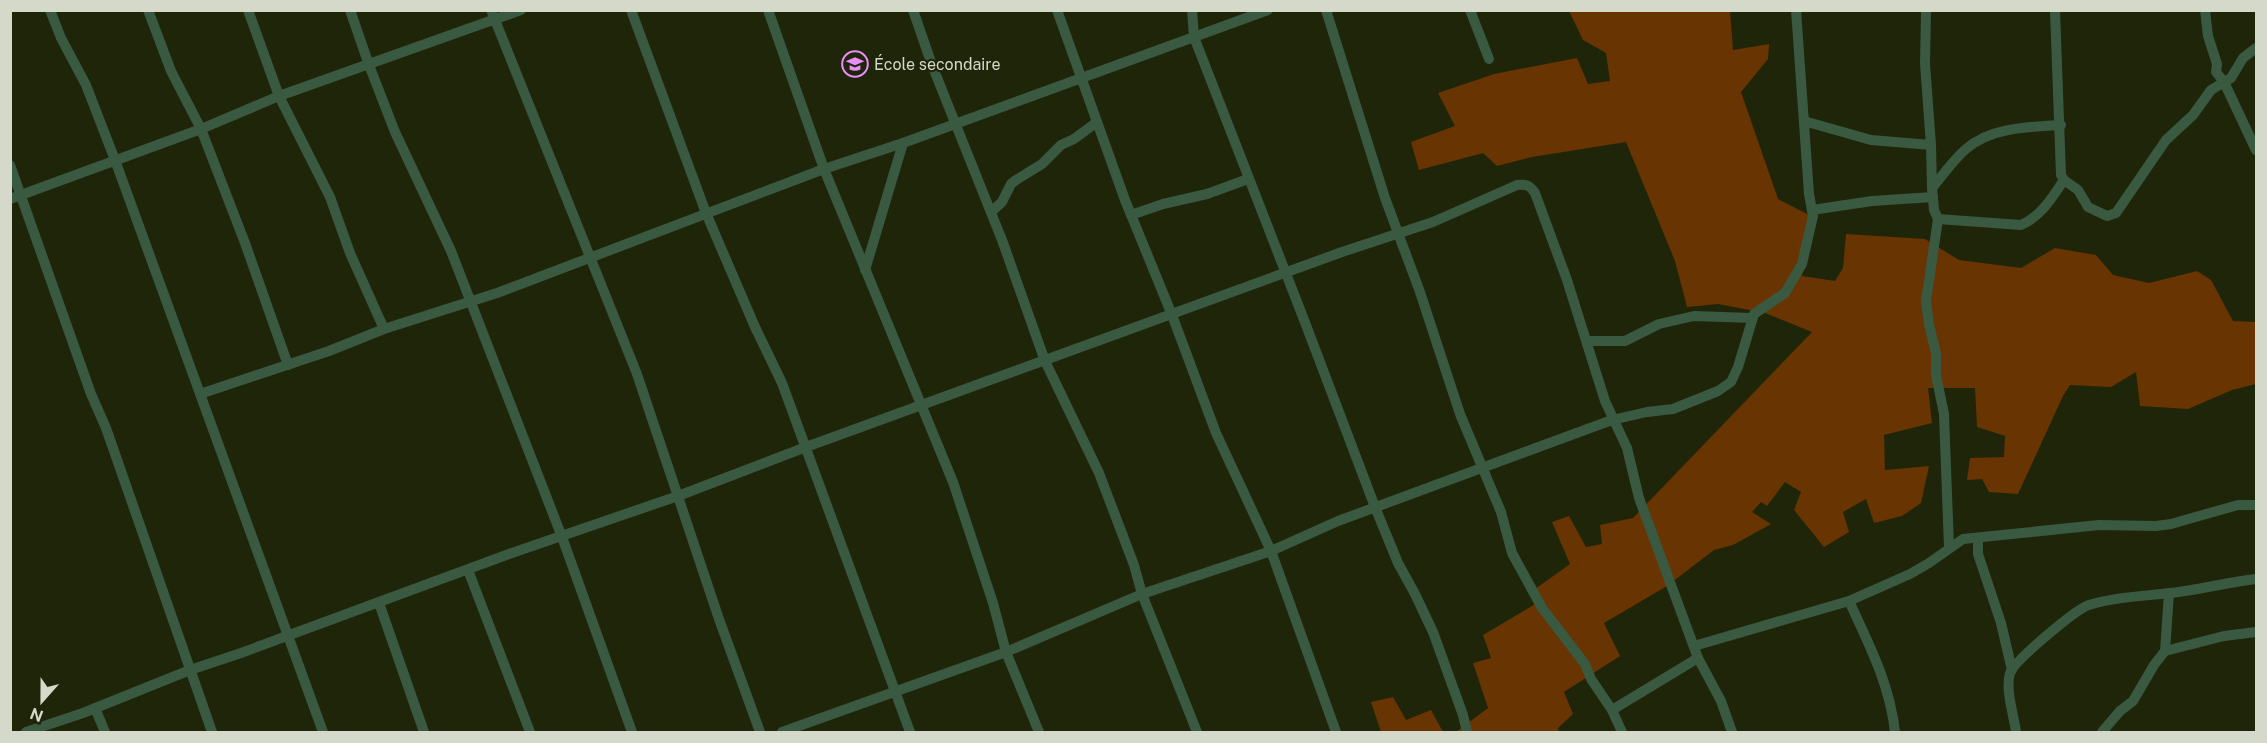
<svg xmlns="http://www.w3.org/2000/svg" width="2267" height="743" font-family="'Public Sans',sans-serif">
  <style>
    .green { fill: #683402 }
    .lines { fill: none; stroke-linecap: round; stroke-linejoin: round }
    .minor { stroke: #3a5941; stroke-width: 10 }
    .labels { text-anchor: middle; stroke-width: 4.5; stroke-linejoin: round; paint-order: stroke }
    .poi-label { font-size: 16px; fill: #d5d9c9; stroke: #1f2509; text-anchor: start }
  </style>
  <rect width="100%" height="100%" fill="#1f2509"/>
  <g class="green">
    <polygon points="1569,11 1730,11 1733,50 1769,44 1768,59 1741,92 1778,199 1809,215 1802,276 1835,281 1843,268 1846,234 1925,239 1959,260 2021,268 2055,248 2096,255 2113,275 2149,283 2197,271 2211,280 2233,321 2256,322 2256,384 2232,390 2188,409 2140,406 2136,372 2111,387 2070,385 2063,396 2018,494 1989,492 1982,479 1967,480 1970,458 2004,457 2005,436 1977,427 1975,388 1928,388 1932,423 1884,435 1885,470 1929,466 1921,503 1902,516 1874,523 1866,499 1843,512 1849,532 1824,547 1794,510 1801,492 1785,482 1767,506 1761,502 1752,512 1771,524 1733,545 1714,550 1667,586 1604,623 1620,656 1564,692 1573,714 1558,728 1559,732 1456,732 1488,708 1473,663 1491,658 1483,635 1537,603 1535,589 1570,564 1552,522 1569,516 1586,547 1602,544 1600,525 1633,518 1812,332 1765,313 1718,304 1687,307 1675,261 1626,142 1532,157 1497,166 1483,153 1419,170 1411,142 1455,126 1438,93 1494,74 1577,58 1588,84 1610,81 1606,53 1583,40"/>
    <polygon points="1393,697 1406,720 1431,710 1443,732 1381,732 1371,702"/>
  </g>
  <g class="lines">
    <g class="minor">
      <polyline points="50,10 61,38 86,85 115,160 323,732"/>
      <polyline points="148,10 171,71 201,129 245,243 288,365"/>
      <polyline points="248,10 279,96 330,197 350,253 384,329"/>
      <polyline points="350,10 369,65 395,132 451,251 562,537 632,732"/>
      <polyline points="491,10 637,374 719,619 760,732"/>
      <polyline points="631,10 706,213 755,327 782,383 910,732"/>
      <polyline points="768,10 824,169 953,482 993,603 1006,652 1039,732"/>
      <polyline points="913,10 932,65 1002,240 1045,361 1099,473 1134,565 1142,594 1197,732"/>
      <polyline points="1057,10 1125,200 1172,315 1216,433 1271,551 1336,732"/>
      <polyline points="1192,10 1194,37 1306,325 1375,507 1398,563 1415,594 1433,632 1463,715 1467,732"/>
      <polyline points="1326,10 1385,198 1420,292 1460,414 1501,512 1512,553 1542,608 1585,664 1591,679 1612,710 1622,732"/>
      <polyline points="1470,10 1489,59"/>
      <polyline points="1926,10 1925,64 1931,145 1932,188 1934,210 1938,219 1926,301 1929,325 1936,353 1936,375 1944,414 1949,547"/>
      <polyline points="2055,10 2061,175 2064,180 2078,190 2088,207 2107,216 2116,213 2166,140 2193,115 2211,90 2231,78 2243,58 2256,48"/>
      <polyline points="2205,10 2208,36 2217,64 2216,72 2224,82 2256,150"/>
      <polyline points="1804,121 1871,140 1931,145"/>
      <polyline points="10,165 91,394 106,428 212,732"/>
      <path d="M1932,188c11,-13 21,-28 34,-39 25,-22 64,-22 95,-24"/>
      <polyline points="10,199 201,129 279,96 521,10"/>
      <polyline points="1812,210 1872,201 1933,197"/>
      <polyline points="991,212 1002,202 1011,184 1016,180 1042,164 1061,145 1074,139 1097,122"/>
      <polyline points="1131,215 1163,204 1207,194 1248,179"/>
      <path d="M1938,219l83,6c21,-9 31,-28 43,-45"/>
      <polyline points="865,270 903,143"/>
      <polyline points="1587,341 1625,341 1659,324 1694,316 1752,318"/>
      <polyline points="200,394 329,351 384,329 497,293 824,169 903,143 1268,10"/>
      <polyline points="1978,538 1978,554 2001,623 2012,670"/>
      <polyline points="468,570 530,732"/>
      <path d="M1849,601c20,43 41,84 46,131"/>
      <polyline points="379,603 424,732"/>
      <polyline points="1694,646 1849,601 1910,574 1929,563 1963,539 2099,525 2156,526 2171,524 2238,505 2256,505"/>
      <polyline points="2165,651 2169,593"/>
      <polyline points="95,708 105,732"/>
      <polyline points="1612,710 1698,658"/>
      <path d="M26,732l57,-19 107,-43 51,-17 268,-99 169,-58 128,-49 536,-195 91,-30 84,-37c9,-1 13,0 18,8l32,87 38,121 22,47 12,50 59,160 23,43 11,31"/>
      <polyline points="782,732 1006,652 1142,594 1271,551 1338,521 1612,420 1647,412 1673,409 1718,391 1731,382 1738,367 1754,314 1785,293 1802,264 1813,216 1809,194 1796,10"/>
      <path d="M2016,732c-2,-16 -11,-43 -6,-59 4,-12 66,-64 79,-68 26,-8 55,-9 82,-12 28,-3 57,-11 85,-14"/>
      <polyline points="2102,732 2120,711 2133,701 2154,665 2165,651 2224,636 2256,632"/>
    </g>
  </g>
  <defs>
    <g id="school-ring" transform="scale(1.35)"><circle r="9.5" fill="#1f2509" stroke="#ea8dfc" stroke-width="1.5"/><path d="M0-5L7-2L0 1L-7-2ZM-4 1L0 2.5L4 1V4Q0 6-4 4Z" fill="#ea8dfc"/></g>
  </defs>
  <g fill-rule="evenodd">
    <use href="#school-ring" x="855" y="64"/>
  </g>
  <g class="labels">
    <g class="poi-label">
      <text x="874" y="70">École secondaire</text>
    </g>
  </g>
  <rect width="2267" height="743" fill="none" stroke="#d5d9c9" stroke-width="24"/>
  <g transform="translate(42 701) rotate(201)" stroke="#1f2509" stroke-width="4.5" paint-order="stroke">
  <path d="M0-4.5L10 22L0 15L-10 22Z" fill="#d5d9c9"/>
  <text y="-9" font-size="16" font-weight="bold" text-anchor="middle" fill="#d5d9c9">N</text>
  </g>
</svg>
